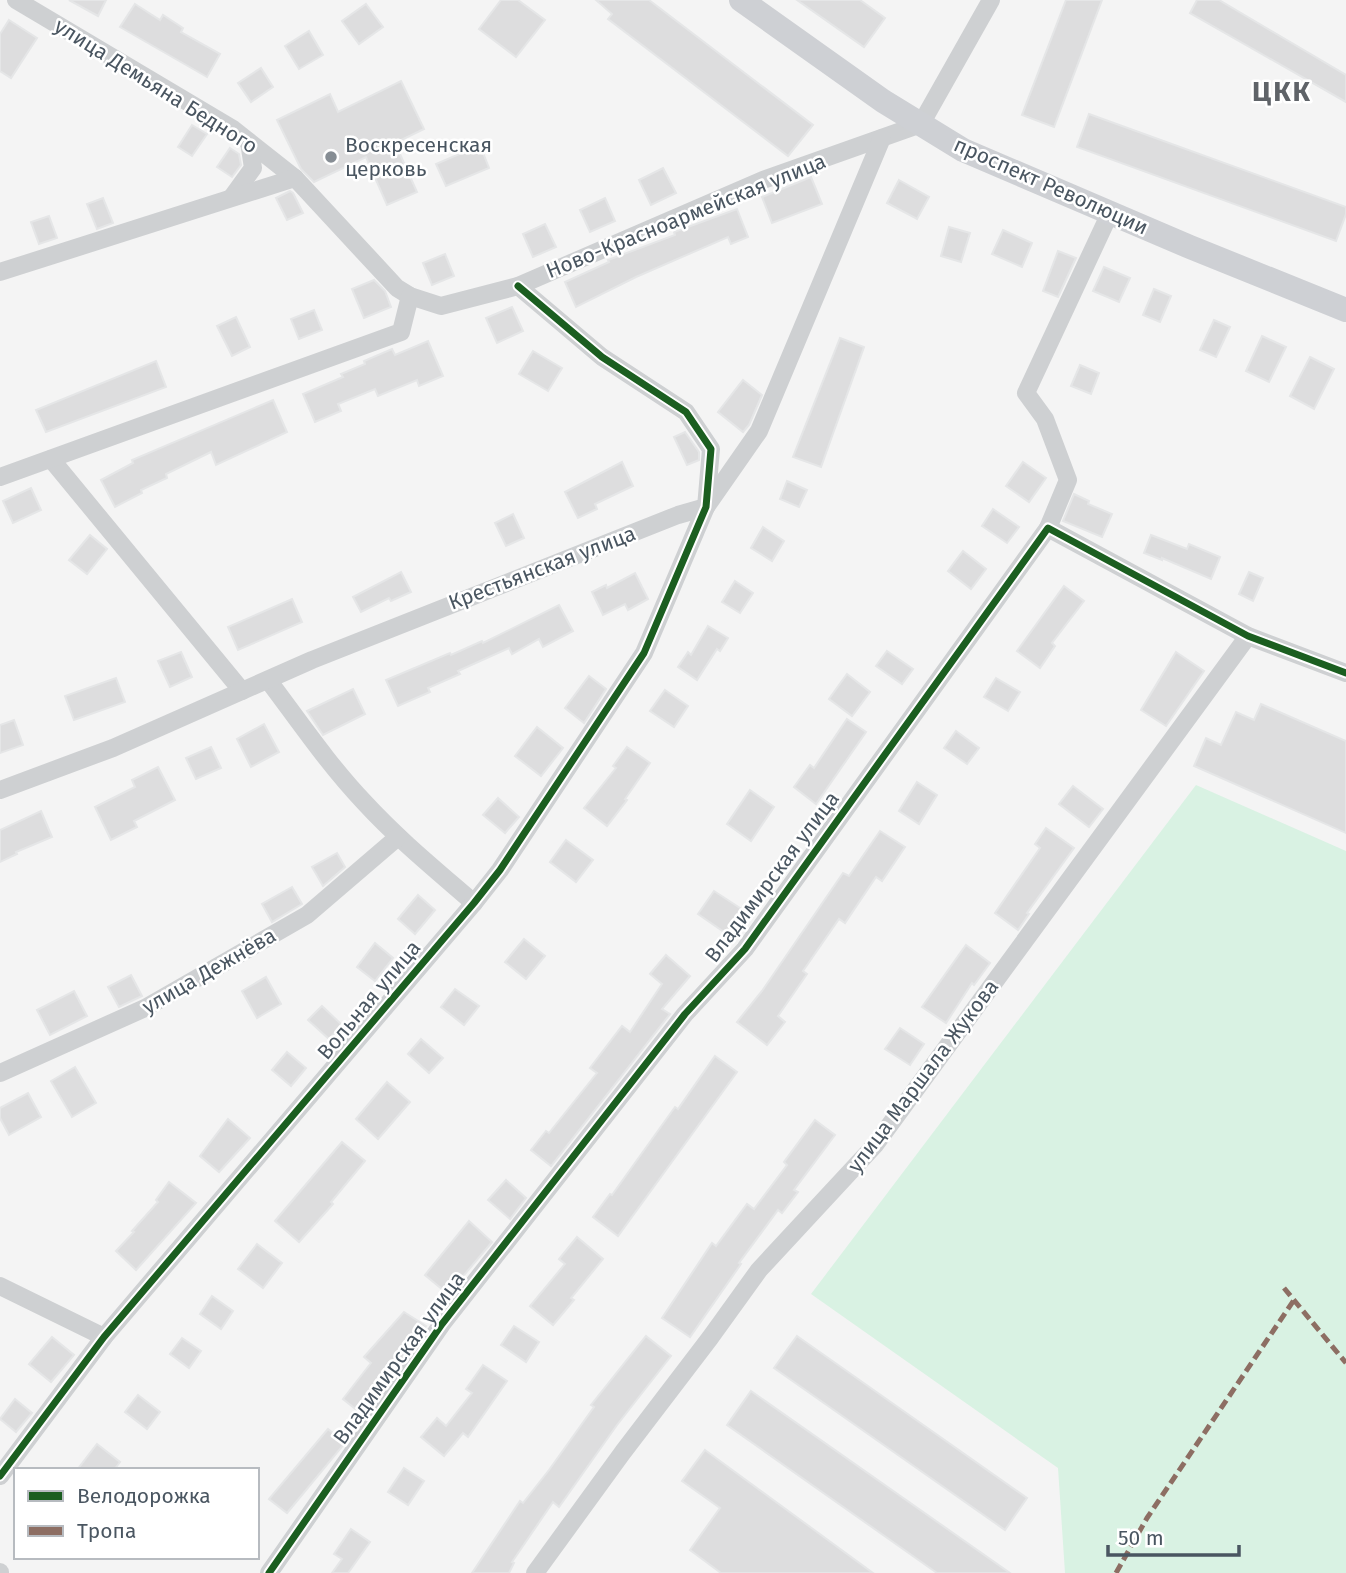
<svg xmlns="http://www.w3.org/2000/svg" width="1346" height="1573" font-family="'Fira Sans',sans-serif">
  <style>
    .green { fill: #d9f2e3 }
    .building { fill: #ddddde; stroke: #e5e6e7; stroke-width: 2 }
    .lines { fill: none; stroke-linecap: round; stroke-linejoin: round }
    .street { stroke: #ced0d2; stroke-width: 18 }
    .secondary { stroke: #ced0d4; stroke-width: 24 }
    .quiet { stroke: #8d6e63; stroke-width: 5; stroke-dasharray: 10 5; stroke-linecap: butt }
    .cycleway-casing { stroke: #fff; stroke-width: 11 }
    .cycleway { stroke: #1b5e20; stroke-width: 7 }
    .poi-dot { fill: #868d94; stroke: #fff; stroke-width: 2.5 }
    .labels { text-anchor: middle; stroke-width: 5; stroke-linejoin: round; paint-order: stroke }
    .street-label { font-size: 21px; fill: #4a5661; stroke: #fff }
    .poi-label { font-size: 21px; fill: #4a5661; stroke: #fff; text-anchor: start }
    .district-label { font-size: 28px; font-weight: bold; letter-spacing: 2px; fill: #5f6368; stroke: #fff }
  </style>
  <rect width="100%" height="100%" fill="#f4f4f4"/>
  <polygon class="green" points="1196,785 1346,851 1346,1573 1065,1573 1058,1468 811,1294"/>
  <g class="building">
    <polygon points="69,0 106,0 98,16"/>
    <polygon points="501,0 518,0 545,20 516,57 479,29"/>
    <polygon points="596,0 649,0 813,125 788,156 608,19 612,14"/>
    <polygon points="797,0 860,0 885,18 864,47"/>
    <polygon points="1066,0 1102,0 1054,127 1022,115"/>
    <polygon points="1197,0 1219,0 1346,75 1346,102 1190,13"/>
    <polygon points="135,4 160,20 163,15 183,28 181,32 220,54 207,77 120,27"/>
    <polygon points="366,4 383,27 359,44 342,21"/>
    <polygon points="9,20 37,38 11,78 0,71 0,34"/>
    <polygon points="309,31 323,55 299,69 285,46"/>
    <polygon points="261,68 273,87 251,102 238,83"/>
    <polygon points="401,81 424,129 395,143 417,192 387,205 366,157 314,182 301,169 277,120 330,94 338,112"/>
    <polygon points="1089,114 1346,207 1346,214 1336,241 1077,147"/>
    <polygon points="192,125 207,134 192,156 178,147"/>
    <polygon points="480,145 489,168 446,186 436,164"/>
    <polygon points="230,148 239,154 241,165 232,177 217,167"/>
    <polygon points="663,168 676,193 651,205 639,180"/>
    <polygon points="811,177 822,204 772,223 762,197"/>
    <polygon points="899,180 929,197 917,219 887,203"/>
    <polygon points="290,191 293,193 303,213 287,220 276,198"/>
    <polygon points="103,198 113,223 97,229 87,204"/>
    <polygon points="605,198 615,221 590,232 580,210"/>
    <polygon points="737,209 748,237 731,244 728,237 636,277 576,307 565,282 609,262 608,260 675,235 674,232"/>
    <polygon points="49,216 57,238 39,244 31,222"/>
    <polygon points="545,224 556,247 533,257 523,234"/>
    <polygon points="949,227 970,233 961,262 941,256"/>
    <polygon points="1003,230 1032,243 1022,267 992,254"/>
    <polygon points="1058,251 1076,258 1058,297 1043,291"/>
    <polygon points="445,254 454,276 432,285 423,263"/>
    <polygon points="1104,267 1130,278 1119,302 1093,291"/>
    <polygon points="374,280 385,291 391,307 364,318 352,289"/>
    <polygon points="1154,289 1171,296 1160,322 1143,315"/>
    <polygon points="512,307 523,331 497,343 486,318"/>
    <polygon points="314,310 322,330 299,339 291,319"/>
    <polygon points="236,317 250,347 232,356 217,326"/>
    <polygon points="1214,320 1230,327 1216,357 1200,350"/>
    <polygon points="1262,336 1286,347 1269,382 1246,371"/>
    <polygon points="840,338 864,347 821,467 793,457"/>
    <polygon points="428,341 443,376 419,386 417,380 378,396 375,389 338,404 341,411 315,422 303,394 343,377 341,374 365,364 364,361 392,349 395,355"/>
    <polygon points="533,351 562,368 548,391 519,374"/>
    <polygon points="1310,357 1334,369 1314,409 1290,396"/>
    <polygon points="156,361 166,387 46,432 36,410"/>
    <polygon points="1080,365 1099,373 1091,394 1071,386"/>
    <polygon points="743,380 762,395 749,425 743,432 718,412"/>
    <polygon points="273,400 287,432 216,465 211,452 166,474 167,478 141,490 142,493 115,507 101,480 133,463 132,460"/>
    <polygon points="685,432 699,452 699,460 687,465 674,437"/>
    <polygon points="622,462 633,486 595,504 597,509 578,518 565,492"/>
    <polygon points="1023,462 1046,478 1029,502 1006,486"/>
    <polygon points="787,481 807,490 799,507 780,499"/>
    <polygon points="31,488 41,510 13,523 3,501"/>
    <polygon points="1074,494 1089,501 1088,504 1112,514 1102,537 1063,521"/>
    <polygon points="993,509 1019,527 1007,543 982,526"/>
    <polygon points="513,514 524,538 506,546 495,523"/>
    <polygon points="763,527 784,541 772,561 751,548"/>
    <polygon points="90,535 107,549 87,574 69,560"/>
    <polygon points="1151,535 1187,549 1189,544 1220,557 1211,579 1162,558 1162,560 1144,553"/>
    <polygon points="963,551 986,569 971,589 948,571"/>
    <polygon points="401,572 411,592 391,601 389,598 361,612 353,597"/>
    <polygon points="1249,572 1263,578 1253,601 1239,594"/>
    <polygon points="635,573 648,599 628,610 625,604 603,615 592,592 606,585 607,588"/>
    <polygon points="735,581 753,593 740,613 722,602"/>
    <polygon points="1064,586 1084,601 1052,643 1055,646 1040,668 1017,651"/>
    <polygon points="292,599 302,622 238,650 228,627"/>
    <polygon points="559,605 573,631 543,647 539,639 512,654 509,648 458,671 460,674 428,688 430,692 398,706 386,680 450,653 451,655 482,641 483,643"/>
    <polygon points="708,626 728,638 720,651 717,649 697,680 678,667 688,652 691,655"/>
    <polygon points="887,651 913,669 902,684 876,666"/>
    <polygon points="181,652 192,677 170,687 158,661"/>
    <polygon points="1176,652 1204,671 1166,726 1141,710"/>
    <polygon points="847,674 870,692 852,716 829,699"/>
    <polygon points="589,676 606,689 584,723 565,708"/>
    <polygon points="116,678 125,702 74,720 65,696"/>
    <polygon points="996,678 1020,692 1008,711 984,697"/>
    <polygon points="353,689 365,714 323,735 307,711"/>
    <polygon points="665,690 688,706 674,727 650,711"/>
    <polygon points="1261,704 1346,741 1346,833 1194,766 1206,738 1221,745 1236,712 1254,720"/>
    <polygon points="847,719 866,732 816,804 794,787 810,765 814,768"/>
    <polygon points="14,720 23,745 0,753 0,725"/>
    <polygon points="264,724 279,752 251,767 237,739"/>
    <polygon points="537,727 563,748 541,776 515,756"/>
    <polygon points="956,731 979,748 967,764 944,748"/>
    <polygon points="211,747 221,768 196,779 186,758"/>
    <polygon points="627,747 650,763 625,799 627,800 607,826 584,808 616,768 613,766"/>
    <polygon points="158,767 175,800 134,821 137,827 111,840 95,807 135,787 132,780"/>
    <polygon points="917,782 937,795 919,824 899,811"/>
    <polygon points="1073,786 1103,809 1089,827 1059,804"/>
    <polygon points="750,790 774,807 751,841 727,824"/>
    <polygon points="498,798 519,817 505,833 483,815"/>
    <polygon points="41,811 52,837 16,852 17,854 0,862 0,830"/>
    <polygon points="1046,828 1074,848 1027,913 1029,914 1018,930 995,913 1040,848 1035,844"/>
    <polygon points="880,831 905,847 882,881 876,877 845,923 839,919 803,971 807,974 778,1016 785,1022 767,1045 737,1022 762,991 843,873 849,876"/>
    <polygon points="566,840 593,860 576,882 550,862"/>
    <polygon points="337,853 345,867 323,886 312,867"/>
    <polygon points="292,887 302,904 272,922 262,904"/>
    <polygon points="714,891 743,910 727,934 698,914"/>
    <polygon points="418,895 435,910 415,934 398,919"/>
    <polygon points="524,939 545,956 526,979 505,962"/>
    <polygon points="375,943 393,958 375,981 357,967"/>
    <polygon points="966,945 990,963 974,985 972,983 946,1023 922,1007"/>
    <polygon points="666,955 690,976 662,1009 670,1014 551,1166 531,1150 546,1131 549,1133 597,1073 590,1068 622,1026 630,1032 662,984 650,974"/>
    <polygon points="131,975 142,996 119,1007 108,987"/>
    <polygon points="266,977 281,1004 257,1018 242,991"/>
    <polygon points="455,989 479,1006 464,1025 441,1007"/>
    <polygon points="74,991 87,1016 50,1035 37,1010"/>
    <polygon points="322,1006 342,1025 329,1039 308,1020"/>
    <polygon points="900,1028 924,1044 910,1065 885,1049"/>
    <polygon points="421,1039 443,1058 429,1073 408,1054"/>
    <polygon points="287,1052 306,1068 291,1086 272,1070"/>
    <polygon points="715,1056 737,1072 618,1236 593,1217 610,1194 612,1195 675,1107 678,1109"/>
    <polygon points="75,1067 96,1103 72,1117 51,1081"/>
    <polygon points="387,1082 410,1102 378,1139 356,1119"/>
    <polygon points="28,1093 41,1117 9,1135 0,1118 0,1108"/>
    <polygon points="228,1119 250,1138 219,1172 200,1156"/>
    <polygon points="815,1120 835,1135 794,1190 798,1192 782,1213 778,1210 739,1263 741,1264 690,1337 662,1318 712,1243 716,1246 747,1204 754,1209 787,1165 784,1162"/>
    <polygon points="342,1142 365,1161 331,1202 333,1204 299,1242 275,1221"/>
    <polygon points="506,1180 526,1198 510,1219 488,1200"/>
    <polygon points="169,1182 196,1203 136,1270 116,1251 134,1232 132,1231 158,1202 156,1200"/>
    <polygon points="469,1221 492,1242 448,1294 425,1275"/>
    <polygon points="577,1237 603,1259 571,1298 574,1300 553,1325 530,1306 565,1264 559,1259"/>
    <polygon points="257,1244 282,1263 263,1288 238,1269"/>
    <polygon points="212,1296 233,1311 221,1329 200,1314"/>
    <polygon points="404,1312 426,1326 376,1392 379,1394 363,1415 343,1399 371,1363 364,1357"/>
    <polygon points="514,1326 539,1342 526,1362 501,1345"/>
    <polygon points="646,1336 671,1356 617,1425 559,1507 553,1502 512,1562 514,1563 509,1573 472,1573 520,1501 523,1503 549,1470 594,1407 591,1405"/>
    <polygon points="797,1336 1027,1498 1005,1530 774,1368"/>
    <polygon points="52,1337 74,1355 51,1382 29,1364"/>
    <polygon points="182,1338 201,1351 189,1368 170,1354"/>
    <polygon points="483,1365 507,1381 468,1437 463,1433 444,1456 421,1437 437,1418 446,1426 472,1393 466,1389"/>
    <polygon points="751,1391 1010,1573 937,1573 727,1425"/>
    <polygon points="138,1395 160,1412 147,1429 125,1412"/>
    <polygon points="15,1399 32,1413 16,1432 0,1419"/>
    <polygon points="328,1429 345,1443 287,1513 269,1499"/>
    <polygon points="97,1444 120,1462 114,1470 77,1470"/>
    <polygon points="705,1450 873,1573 721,1573 690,1550 720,1508 682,1481"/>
    <polygon points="404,1468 424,1481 408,1505 388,1492"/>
    <polygon points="351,1529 370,1542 348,1573 332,1573 342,1559 334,1554"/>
  </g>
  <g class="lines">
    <g class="street">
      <polyline points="16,0 233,129 295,178 397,288 410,296"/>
      <polyline points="232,197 253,168 249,142"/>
      <polyline points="0,272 295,178"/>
      <polyline points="51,459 242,691"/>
      <polyline points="0,477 401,332 410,296 441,306 518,286 763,180 921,124 991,0"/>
      <polyline points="1048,528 1068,480 1045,419 1026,393 1110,213"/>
      <path d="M268,680c31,41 60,84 96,122 34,37 72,68 110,101"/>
      <polyline points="0,790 113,748 312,660 678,515 706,507 759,431 882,138"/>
      <polyline points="0,1073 145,1008 307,915 398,837"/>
      <polyline points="0,1286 104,1337"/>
      <polyline points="0,1476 104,1337 474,903 500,870 644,653 706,507 711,449 686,412 602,357 518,286"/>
      <polyline points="0,1572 0,1573"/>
      <polyline points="269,1573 442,1324 685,1014 745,949 1048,528 1248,636 1346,673"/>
      <polyline points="535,1573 623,1452 710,1338 759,1270 875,1145 1248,636"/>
    </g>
    <polyline class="secondary" points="741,0 883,101 963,150 1190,247 1346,310"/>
    <g class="quiet">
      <polyline points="1284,1288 1346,1363"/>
      <polyline points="1116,1573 1147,1518 1294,1300"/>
    </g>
    <g class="cycleway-casing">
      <g id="cycleway">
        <polyline points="0,1476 104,1337 474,903 500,870 644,653 706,507 711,449 686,412 602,357 518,286"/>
        <polyline points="269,1573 442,1324 685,1014 745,949 1048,528 1248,636 1346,673"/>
      </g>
    </g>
    <use href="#cycleway" class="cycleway"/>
  </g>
  <circle class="poi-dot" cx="331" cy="157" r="7"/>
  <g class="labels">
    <g class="street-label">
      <text transform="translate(156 86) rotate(32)" y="7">улица Демьяна Бедного</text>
      <text transform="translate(1051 186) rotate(24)" y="7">проспект Революции</text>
      <text transform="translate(686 216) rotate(-22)" y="7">Ново-Красноармейская улица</text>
      <text transform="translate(542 568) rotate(-21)" y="7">Крестьянская улица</text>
      <text transform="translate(772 877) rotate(-53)" y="7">Владимирская улица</text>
      <text transform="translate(209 971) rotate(-30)" y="7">улица Дежнёва</text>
      <text transform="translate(369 1000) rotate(-50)" y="7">Вольная улица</text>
      <text transform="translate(923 1076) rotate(-53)" y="7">улица Маршала Жукова</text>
      <text transform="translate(399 1358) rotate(-54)" y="7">Владимирская улица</text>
    </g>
    <g class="poi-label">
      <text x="345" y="152">Воскресенская<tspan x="345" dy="24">церковь</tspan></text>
    </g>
    <g class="district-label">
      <text x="1282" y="101">ЦКК</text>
    </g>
  </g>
  <rect x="14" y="1468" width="245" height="91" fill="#ffffff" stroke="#b7bbc0" stroke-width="2"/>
  <rect x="28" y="1491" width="35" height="10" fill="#1b5e20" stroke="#b7bbc0" stroke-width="2"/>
  <text x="77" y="1503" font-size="21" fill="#4a5661">Велодорожка</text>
  <rect x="28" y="1526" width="35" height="10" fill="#8d6e63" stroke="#b7bbc0" stroke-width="2"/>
  <text x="77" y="1538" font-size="21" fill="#4a5661">Тропа</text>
  <path d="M1108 1545v10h131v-10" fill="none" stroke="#4a5661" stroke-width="3.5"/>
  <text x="1118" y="1545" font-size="21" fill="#4a5661" stroke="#ffffff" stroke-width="5" paint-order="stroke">50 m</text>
</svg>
